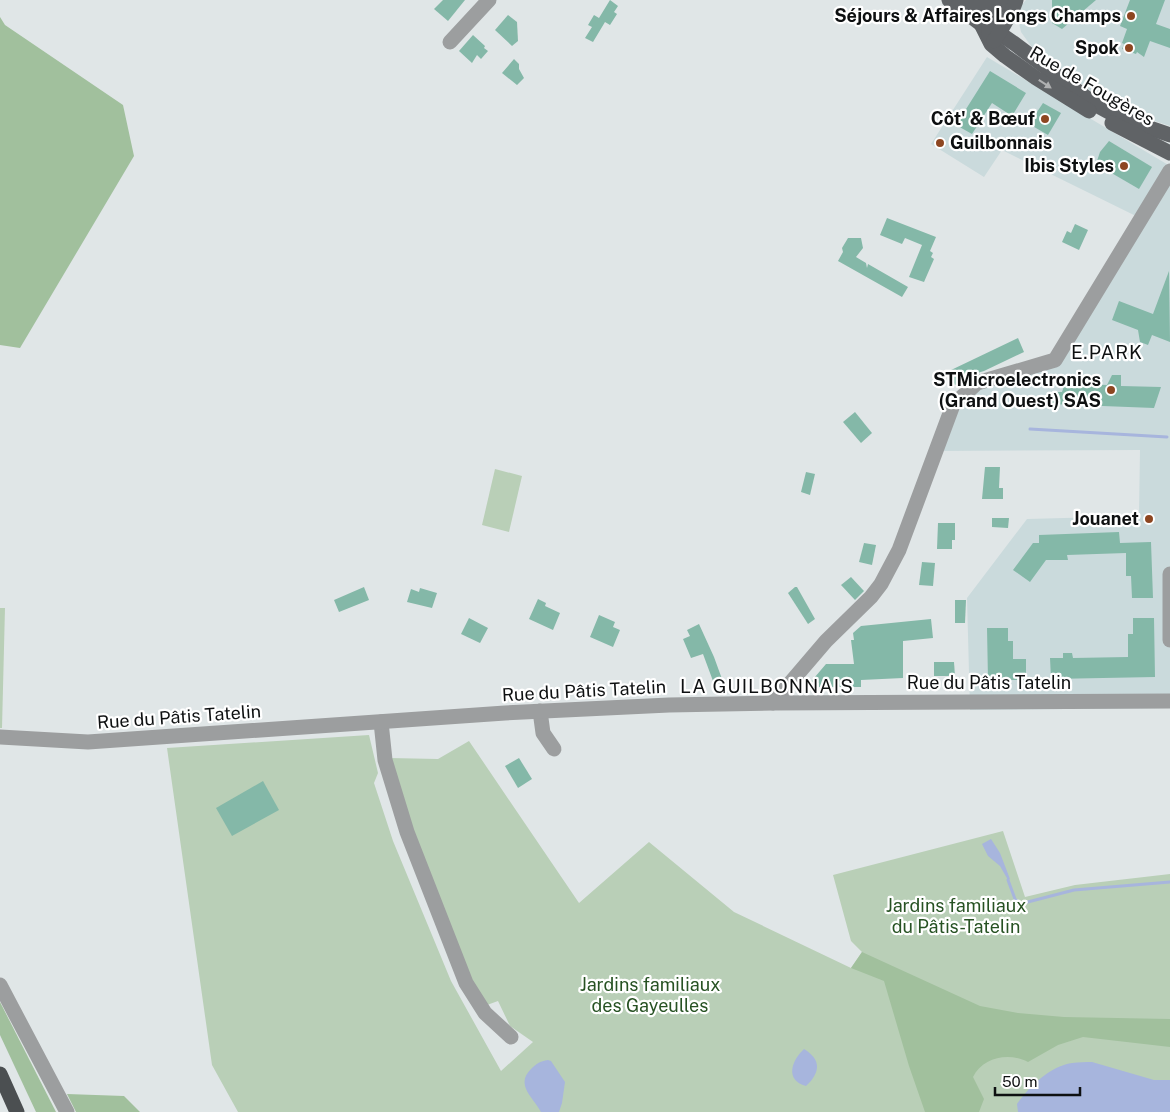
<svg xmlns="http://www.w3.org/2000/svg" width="1170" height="1112" font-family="'Public Sans',sans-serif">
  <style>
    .built { fill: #cadadc }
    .green { fill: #b9cfb7 }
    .forest { fill: #a1c09d }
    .water { fill: #a7b5dd }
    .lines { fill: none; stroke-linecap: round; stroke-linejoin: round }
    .stream { stroke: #a7b5dd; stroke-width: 3 }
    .building { fill: #84b8a8 }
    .minor { stroke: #9c9e9f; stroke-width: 15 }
    .major { stroke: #606366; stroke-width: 15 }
    .highway { stroke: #4b4f51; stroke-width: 15 }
    .oneway { fill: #b0b1b2 }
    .poi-dot { fill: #8d4621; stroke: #fff; stroke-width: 2 }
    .labels { text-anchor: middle; stroke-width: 4.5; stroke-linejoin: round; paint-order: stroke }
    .poi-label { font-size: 18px; font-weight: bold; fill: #0e1011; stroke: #fff; text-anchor: end }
    .street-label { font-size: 18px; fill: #0e1011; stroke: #fff }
    .park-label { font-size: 18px; fill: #275223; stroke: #fff }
    .neighbourhood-label { font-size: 19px; letter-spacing: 1px; fill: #0e1011; stroke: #fff }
  </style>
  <rect width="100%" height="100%" fill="#e0e6e7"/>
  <g class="built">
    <polygon points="1026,0 1170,0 1170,126 1116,108 1066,74 1031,46 1021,32 1018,18 1020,7"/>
    <polygon points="987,57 1170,166 1170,708 970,710 967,598 1027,519 1139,516 1140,450 936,451 953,405 977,383 1052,362 1142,219 1002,150 984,177 931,144"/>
  </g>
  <g class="green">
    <polygon points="495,469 522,476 509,532 482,525"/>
    <polygon points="0,608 5,608 2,728 0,728"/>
    <polygon points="369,735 378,773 374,783 393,841 451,981 501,1071 533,1042 510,1026 498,1001 487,1005 467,974 412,837 389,758 438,759 469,741 579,903 649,842 734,912 851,968 862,952 851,941 833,875 1003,831 1025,897 1075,885 1170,874 1170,1112 238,1112 212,1065 167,748"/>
  </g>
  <g class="forest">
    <polygon points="0,17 5,25 123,105 134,156 20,348 0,345"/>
    <path d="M862,952l118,54 38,7 46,4 106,2v28l-87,-10 -25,8 -30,17c-19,-10 -45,-5 -55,15l11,22 -5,13h-54l-16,-46 -25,-85 -33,-13z"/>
    <polygon points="0,1002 56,1112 36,1112 0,1035"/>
    <polygon points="67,1094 124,1096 140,1112 76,1112"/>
  </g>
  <g class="water">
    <polygon points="991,839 1000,853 1010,879 1008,880 1000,866 988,856 982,844"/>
    <path d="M804,1049c18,11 16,24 2,37 -22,-6 -14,-26 -2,-37z"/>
    <path d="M548,1060l3,1 14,21 -3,21 -3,9h-18c-8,-15 -26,-27 -10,-43 5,-5 9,-8 17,-9z"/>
    <path d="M1092,1062l62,18h16v32h-152l-1,-8c12,-17 33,-38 55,-41 7,-1 14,-1 20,-1z"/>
  </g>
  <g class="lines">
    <g class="stream">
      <polyline points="1030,429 1167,437"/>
      <polyline points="1008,880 1015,899 1020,904 1074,890 1170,882"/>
    </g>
  </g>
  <g class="building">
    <polygon points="443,0 465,0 448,21 434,9"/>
    <polygon points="610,0 618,6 614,12 617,14 610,25 605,22 593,42 585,38 592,27 588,25 594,15 599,18"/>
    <polygon points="1052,0 1096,0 1062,29 1052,23"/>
    <polygon points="1130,0 1165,0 1156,24 1170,29 1170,48 1150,41 1144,57 1137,52 1136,54 1122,49 1124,44 1122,43 1127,29 1120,26"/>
    <polygon points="508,15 517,22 518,41 512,46 495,30"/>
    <polygon points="473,35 485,46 484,48 488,51 481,59 477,55 472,63 459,51"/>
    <polygon points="514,59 519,64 519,69 524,78 517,85 502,73"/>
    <polygon points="990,71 1026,93 1012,116 992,103 972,134 956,125"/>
    <polygon points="1043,103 1061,113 1048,135 1029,124"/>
    <polygon points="1109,141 1152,167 1139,189 1096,164 1100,152"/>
    <polygon points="887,218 936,237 930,251 933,253 931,257 934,259 924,282 909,277 922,245 905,238 902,244 880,235"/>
    <polygon points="1075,224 1088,230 1079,250 1062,242 1067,231 1071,233"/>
    <polygon points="848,238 861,238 863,248 856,257 866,263 867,268 868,264 908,287 902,297 838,261 843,252 842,248"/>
    <polygon points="1169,271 1170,342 1152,335 1148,345 1140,342 1138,330 1112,320 1119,301 1153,314"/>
    <polygon points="1018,338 1024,352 984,371 974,374 955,385 949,371"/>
    <polygon points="1112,375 1121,375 1121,386 1161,387 1154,408 1051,404 1055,392 1062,392 1065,383 1107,385"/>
    <polygon points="855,412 872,433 861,443 843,422"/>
    <polygon points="985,467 1000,467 999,488 1003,488 1003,499 982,499"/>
    <polygon points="806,472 815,474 810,495 801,492"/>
    <polygon points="992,518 1009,518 1008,528 992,527"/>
    <polygon points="938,523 955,523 955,540 952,540 952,549 937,549"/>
    <polygon points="1119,532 1120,543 1151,542 1153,598 1132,598 1131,576 1126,576 1126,553 1067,555 1068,560 1046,560 1030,582 1013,570 1033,543 1039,543 1039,535"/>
    <polygon points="864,543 876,545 872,565 859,562"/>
    <polygon points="922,562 935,563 933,586 919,585"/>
    <polygon points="851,577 864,591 855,600 841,585"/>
    <polygon points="364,587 369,600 339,612 334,600"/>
    <polygon points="795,587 797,587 815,619 808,624 788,593"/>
    <polygon points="420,588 437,593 432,608 407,602 411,589 419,592"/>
    <polygon points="538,599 546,603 545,606 560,613 553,630 529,619"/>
    <polygon points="955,600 966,600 965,623 955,623"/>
    <polygon points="599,615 615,622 613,627 620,630 613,647 590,637"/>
    <polygon points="469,618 488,628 480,643 461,634"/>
    <polygon points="1133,618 1154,618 1155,677 1051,679 1050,658 1063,658 1063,653 1072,653 1073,658 1128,657 1128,634 1133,634"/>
    <polygon points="931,619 933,638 903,641 903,678 861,680 861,687 819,687 819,683 809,684 826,664 854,664 851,640 854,640 853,633 861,626"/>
    <polygon points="699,624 714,657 722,679 713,681 703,654 691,658 683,639 690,636 687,630"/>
    <polygon points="987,628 1008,628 1008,641 1013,641 1013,659 1026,659 1026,680 988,680"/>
    <polygon points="934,662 954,662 955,676 934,676"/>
    <polygon points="519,758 532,779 518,788 505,766"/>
    <polygon points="263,781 279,810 232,836 216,808"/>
  </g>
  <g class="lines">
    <g class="minor">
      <polyline points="450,42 489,0"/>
      <polyline points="1170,574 1170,640"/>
      <polyline points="773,703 826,641 871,597 881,584 899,550 953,405 977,383 1055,360 1170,171"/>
      <polyline points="540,711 543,733 554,749"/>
      <polyline points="381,722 385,760 407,832 466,983 485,1013 511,1037"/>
      <polyline points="0,737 88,742 505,713 669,705 773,703 1170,701"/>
      <polyline points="0,985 67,1112"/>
    </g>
    <g class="major">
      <polyline points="949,0 981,24 999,33 1015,44 1096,105 1118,117 1170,135"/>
      <polyline points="957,7 997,6"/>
      <polyline points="981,24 991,44 1005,56 1036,78 1089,111"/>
      <path d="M989,35c-2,-15 4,-26 16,-35"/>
      <path d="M994,41c5,-8 21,-34 22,-41"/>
      <polyline points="1112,123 1170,153"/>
    </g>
    <polyline class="highway" points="0,1074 17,1112"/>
  </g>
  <defs><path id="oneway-solid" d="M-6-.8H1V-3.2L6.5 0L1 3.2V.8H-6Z" transform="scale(1.25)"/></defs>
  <use class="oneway" href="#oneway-solid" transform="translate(1045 84) rotate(33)"/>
  <g class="poi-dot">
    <circle cx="1131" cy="16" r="5"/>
    <circle cx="1129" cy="48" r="5"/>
    <circle cx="1045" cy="119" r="5"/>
    <circle cx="940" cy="143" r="5"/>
    <circle cx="1124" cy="166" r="5"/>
    <circle cx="1111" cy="390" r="5"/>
    <circle cx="1149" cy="519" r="5"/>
  </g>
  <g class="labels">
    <g class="poi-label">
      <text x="1121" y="22">Séjours &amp; Affaires Longs Champs</text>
      <text x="1119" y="54">Spok</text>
      <text x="1035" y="125">Côt' &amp; Bœuf</text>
      <text x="950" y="149" text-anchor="start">Guilbonnais</text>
      <text x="1114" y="172">Ibis Styles</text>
      <text x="1101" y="386">STMicroelectronics<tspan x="1101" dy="21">(Grand Ouest) SAS</tspan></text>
      <text x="1139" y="525">Jouanet</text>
    </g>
    <g class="street-label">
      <text transform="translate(1092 86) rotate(30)" y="6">Rue de Fougères</text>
      <text x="989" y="689">Rue du Pâtis Tatelin</text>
      <text transform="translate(584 691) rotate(-3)" y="6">Rue du Pâtis Tatelin</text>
      <text transform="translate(179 717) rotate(-4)" y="6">Rue du Pâtis Tatelin</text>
    </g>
    <g class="park-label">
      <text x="956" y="912">Jardins familiaux<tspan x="956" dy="21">du Pâtis-Tatelin</tspan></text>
      <text x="650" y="991">Jardins familiaux<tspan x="650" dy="21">des Gayeulles</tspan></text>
    </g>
    <g class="neighbourhood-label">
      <text x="1107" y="359">E.PARK</text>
      <text x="767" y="693">LA GUILBONNAIS</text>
    </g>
  </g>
  <path d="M995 1087v8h85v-8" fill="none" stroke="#0e1011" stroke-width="2.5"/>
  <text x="1002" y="1087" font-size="15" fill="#0e1011" stroke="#ffffff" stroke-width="4" paint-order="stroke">50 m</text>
</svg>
